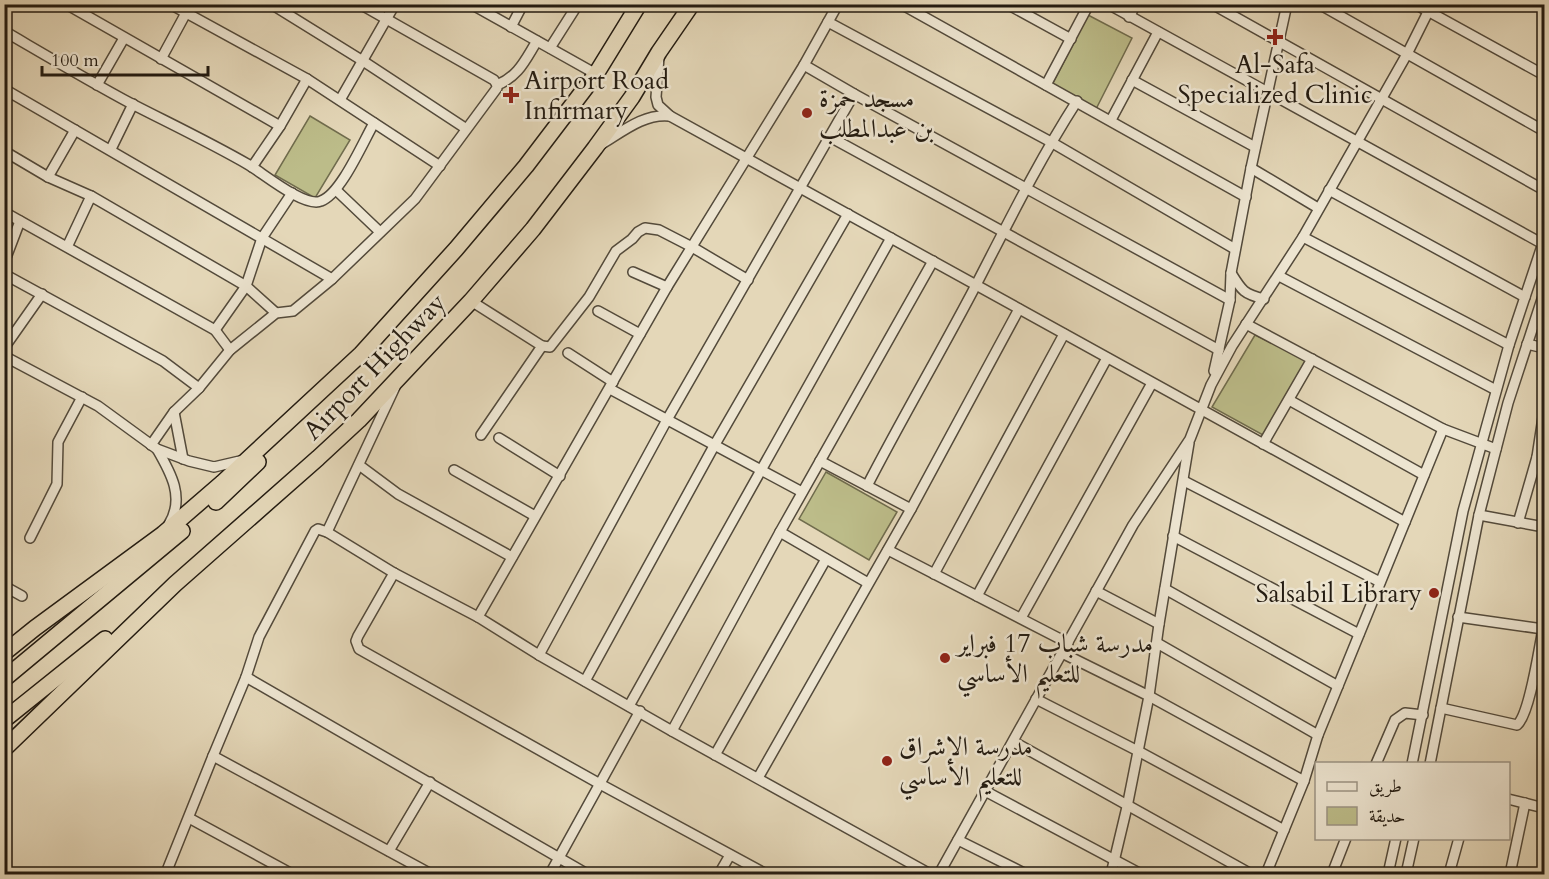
<svg xmlns="http://www.w3.org/2000/svg" width="1549" height="879" font-family="Cardo,Amiri,serif">
  <style>
    .green { fill: #bcbc89; stroke: #706c4d; stroke-width: 1.5 }
    .lines { fill: none; stroke-linecap: round; stroke-linejoin: round }
    .minor-casing { stroke: #534a3b; stroke-width: 12 }
    .trunk-casing { stroke: #231b11; stroke-width: 18 }
    .minor { stroke: #ede5d1; stroke-width: 9 }
    .trunk { stroke: #e4d7b8; stroke-width: 15 }
    .poi-dot { fill: #8f2418; stroke: #ede5d1; stroke-width: 2 }
    .labels { text-anchor: middle; stroke-width: 5; stroke-linejoin: round; paint-order: stroke }
    .poi-label { font-size: 26px; fill: #231b11; stroke: #ede5d1; text-anchor: start }
    .street-label { font-size: 26px; fill: #231b11; stroke: #ede5d1 }
  </style>
  <rect width="100%" height="100%" fill="#e4d7b8"/>
  <filter id="stains"><feTurbulence type="fractalNoise" baseFrequency=".00333" numOctaves="4"/><feColorMatrix values="0 0 0 0 .2 0 0 0 0 .09 0 0 0 0 .02 0 0 0 .5 -.17"/></filter>
  <radialGradient id="worn" r=".72"><stop offset=".6" stop-color="#630" stop-opacity="0"/><stop offset="1" stop-color="#630" stop-opacity=".3"/></radialGradient>
  <g class="green">
    <polygon points="1088,15 1132,38 1096,109 1051,87"/>
    <polygon points="310,116 350,140 315,198 275,175"/>
    <polygon points="1255,335 1306,360 1263,435 1212,407"/>
    <polygon points="826,472 897,512 869,560 799,519"/>
  </g>
  <g class="lines">
    <g class="minor-casing">
      <g id="minor">
        <polyline points="66,4 280,126"/>
        <polyline points="170,4 307,79 440,166"/>
        <polyline points="271,4 363,61 465,128"/>
        <polyline points="360,4 494,80 497,85"/>
        <polyline points="471,4 596,74"/>
        <polyline points="901,4 1246,197"/>
        <polyline points="1007,4 1071,39"/>
        <polyline points="1108,4 1543,244"/>
        <polyline points="1212,4 1544,190"/>
        <polyline points="1319,4 1544,131"/>
        <polyline points="1415,4 1544,75"/>
        <polyline points="1129,17 1136,4"/>
        <polyline points="828,22 1051,142 1235,249"/>
        <polyline points="511,27 523,4"/>
        <path d="M4,31c43,25 85,50 128,73 39,20 79,39 117,61 15,9 56,43 72,36 20,-7 42,-59 53,-78"/>
        <polyline points="550,48 578,4"/>
        <polyline points="659,57 656,97 658,105 670,116 1405,522"/>
        <polyline points="161,59 186,13"/>
        <polyline points="804,65 854,94 1230,300"/>
        <polyline points="1132,80 1255,147"/>
        <polyline points="97,85 124,38"/>
        <polyline points="1046,85 1089,4"/>
        <polyline points="4,89 332,279"/>
        <polyline points="340,100 395,4"/>
        <polyline points="1111,120 1158,32"/>
        <polyline points="830,137 1219,350"/>
        <path d="M602,144c21,-13 43,-31 68,-28"/>
        <polyline points="111,149 133,104"/>
        <polyline points="4,151 48,177 91,196 246,286 276,313"/>
        <polyline points="252,167 280,126 307,79"/>
        <polyline points="1251,168 1318,208"/>
        <polyline points="48,177 75,130"/>
        <polyline points="336,190 380,232"/>
        <polyline points="1329,190 1525,297"/>
        <polyline points="4,212 215,330 230,350"/>
        <polyline points="1303,237 1509,345"/>
        <polyline points="68,245 91,196"/>
        <polyline points="4,263 20,221"/>
        <polyline points="633,272 667,287"/>
        <path d="M1231,273c11,18 13,21 33,26"/>
        <polyline points="4,274 163,361 199,388"/>
        <polyline points="1279,276 1496,390"/>
        <polyline points="471,301 542,346 481,435"/>
        <polyline points="598,311 640,334"/>
        <polyline points="1246,324 1443,429 1496,449"/>
        <polyline points="215,330 246,286 262,238 292,193"/>
        <polyline points="1527,344 1544,348"/>
        <polyline points="542,346 550,347 589,297 616,251 632,239 638,232 645,228 659,230 692,247 748,280"/>
        <polyline points="4,348 42,294"/>
        <polyline points="568,353 613,382"/>
        <polyline points="4,356 98,406 157,449 189,461 214,467 244,460"/>
        <polyline points="1214,371 1230,300 1231,273 1251,168 1287,4"/>
        <polyline points="610,389 802,492"/>
        <polyline points="1289,400 1424,475"/>
        <polyline points="1544,411 1537,457 1544,458"/>
        <polyline points="174,412 183,459"/>
        <polyline points="499,438 560,476"/>
        <polyline points="1263,444 1312,359"/>
        <path d="M151,445l23,-33 25,-24 31,-38 46,-37 17,-2 39,-32 83,-80 82,-111v-3c22,-9 28,-25 40,-44"/>
        <path d="M157,449c14,24 28,49 12,75"/>
        <polyline points="820,461 911,509"/>
        <polyline points="359,465 398,494 512,557"/>
        <polyline points="454,470 535,516"/>
        <polyline points="1184,481 1380,582"/>
        <path d="M867,486c35,-68 74,-134 109,-201 32,-62 63,-125 101,-184"/>
        <polyline points="1479,515 1544,527"/>
        <polyline points="1518,523 1537,457"/>
        <polyline points="327,532 395,387"/>
        <polyline points="780,532 868,583"/>
        <polyline points="1173,536 1359,634"/>
        <polyline points="30,538 57,484 58,442 82,397"/>
        <polyline points="888,550 1068,643"/>
        <polyline points="394,573 358,636 356,641 359,649 600,784 766,874"/>
        <polyline points="934,574 1064,334"/>
        <polyline points="4,586 22,596"/>
        <polyline points="1165,589 1338,686"/>
        <polyline points="1096,591 1159,624"/>
        <polyline points="977,596 1107,358"/>
        <polyline points="478,617 667,287 804,65 838,4"/>
        <polyline points="1458,617 1543,629 1544,619"/>
        <polyline points="1021,618 1152,383"/>
        <polyline points="1157,643 1318,735"/>
        <polyline points="1062,653 1149,696 1304,781"/>
        <polyline points="539,655 668,418 854,94"/>
        <polyline points="246,677 587,874"/>
        <polyline points="585,681 714,446 848,214"/>
        <polyline points="1036,699 1138,751 1284,830"/>
        <polyline points="629,706 891,238"/>
        <path d="M1441,708l76,17c13,-11 22,-77 26,-96"/>
        <polyline points="672,731 780,532 933,261"/>
        <polyline points="1014,742 1251,874"/>
        <polyline points="715,755 826,559"/>
        <polyline points="1376,764 1395,720 1405,713 1423,715"/>
        <polyline points="1412,764 1463,511 1509,345 1544,240"/>
        <polyline points="1430,764 1479,515 1508,403 1544,293"/>
        <polyline points="758,778 911,509 1019,309"/>
        <polyline points="985,791 1141,874"/>
        <polyline points="1508,799 1544,808"/>
        <polyline points="189,818 292,874"/>
        <polyline points="958,840 1026,874"/>
        <polyline points="389,851 430,782"/>
        <polyline points="167,874 168,868 213,756"/>
        <polyline points="431,874 213,756 246,677 259,637 315,531 318,529 327,532 394,573 478,617 539,655 672,731 930,874"/>
        <polyline points="550,874 640,711"/>
        <polyline points="719,874 730,855"/>
        <polyline points="939,874 1133,525 1190,439 1211,385 1232,346 1303,237 1407,54 1432,4"/>
        <polyline points="1111,874 1127,807 1149,696 1159,624 1189,443"/>
        <polyline points="1266,874 1304,781 1318,735 1443,429"/>
        <polyline points="1332,874 1346,838"/>
        <polyline points="1388,874 1396,838"/>
        <polyline points="1406,874 1414,838"/>
        <polyline points="1449,874 1459,838"/>
        <polyline points="1510,874 1525,803"/>
      </g>
    </g>
    <g class="trunk-casing">
      <g id="trunk">
        <polyline points="216,502 258,462"/>
        <polyline points="4,653 35,628 163,534 222,483 361,354 456,249 526,166 596,74 639,4"/>
        <polyline points="4,679 182,531"/>
        <polyline points="4,720 105,639"/>
        <polyline points="4,749 175,584 318,458 359,420 471,301 533,229 595,148 632,97 659,52 692,4"/>
      </g>
    </g>
    <use href="#minor" class="minor"/>
    <use href="#trunk" class="trunk"/>
  </g>
  <g class="poi-dot">
    <path d="M1272 28h6v6h6v6h-6v6h-6v-6h-6v-6h6z"/>
    <path d="M508 86h6v6h6v6h-6v6h-6v-6h-6v-6h6z"/>
    <circle cx="807" cy="113" r="6"/>
    <circle cx="1434" cy="593" r="6"/>
    <circle cx="945" cy="658" r="6"/>
    <circle cx="887" cy="761" r="6"/>
  </g>
  <g class="labels">
    <g class="poi-label">
      <text x="1275" y="73" text-anchor="middle">Al-Safa<tspan x="1275" dy="30">Specialized Clinic</tspan></text>
      <text x="524" y="89">Airport Road<tspan x="524" dy="30">Infirmary</tspan></text>
      <text x="819" y="107">مسجد حمزة<tspan x="819" dy="30">بن عبدالمطلب</tspan></text>
      <text x="1422" y="602" text-anchor="end">Salsabil Library</text>
      <text x="957" y="652">مدرسة شباب 17 فبراير<tspan x="957" dy="30">للتعليم الأساسي</tspan></text>
      <text x="899" y="755">مدرسة الاشراق<tspan x="899" dy="30">للتعليم الأساسي</tspan></text>
    </g>
    <g class="street-label">
      <text transform="translate(374 366) rotate(-46)" y="9">Airport Highway</text>
    </g>
  </g>
  <rect width="1549" height="879" fill="none" stroke="#e4d7b8" stroke-width="24"/>
  <rect x="6" y="6" width="1537" height="867" fill="none" stroke="#231b11" stroke-width="3"/>
  <rect x="12" y="12" width="1525" height="855" fill="none" stroke="#231b11" stroke-width="1.5"/>
  <rect x="1315" y="762" width="195" height="78" fill="#ede5d1" stroke="#9c9484" stroke-width="1.5"/>
  <rect x="1327" y="782" width="30" height="9" fill="#ede5d1" stroke="#9c9484" stroke-width="1.5"/>
  <text x="1369" y="792" font-size="18" fill="#231b11">طريق</text>
  <rect x="1327" y="807" width="30" height="18" fill="#bcbc89" stroke="#9c9484" stroke-width="1.5"/>
  <text x="1369" y="822" font-size="18" fill="#231b11">حديقة</text>
  <path d="M42 66v9h166v-9" fill="none" stroke="#231b11" stroke-width="3"/>
  <text x="51" y="66" font-size="18" fill="#231b11" stroke="#ede5d1" stroke-width="4.5" paint-order="stroke">100 m</text>
  <rect width="100%" height="100%" filter="url(#stains)"/>
  <rect width="100%" height="100%" fill="url(#worn)"/>
</svg>
